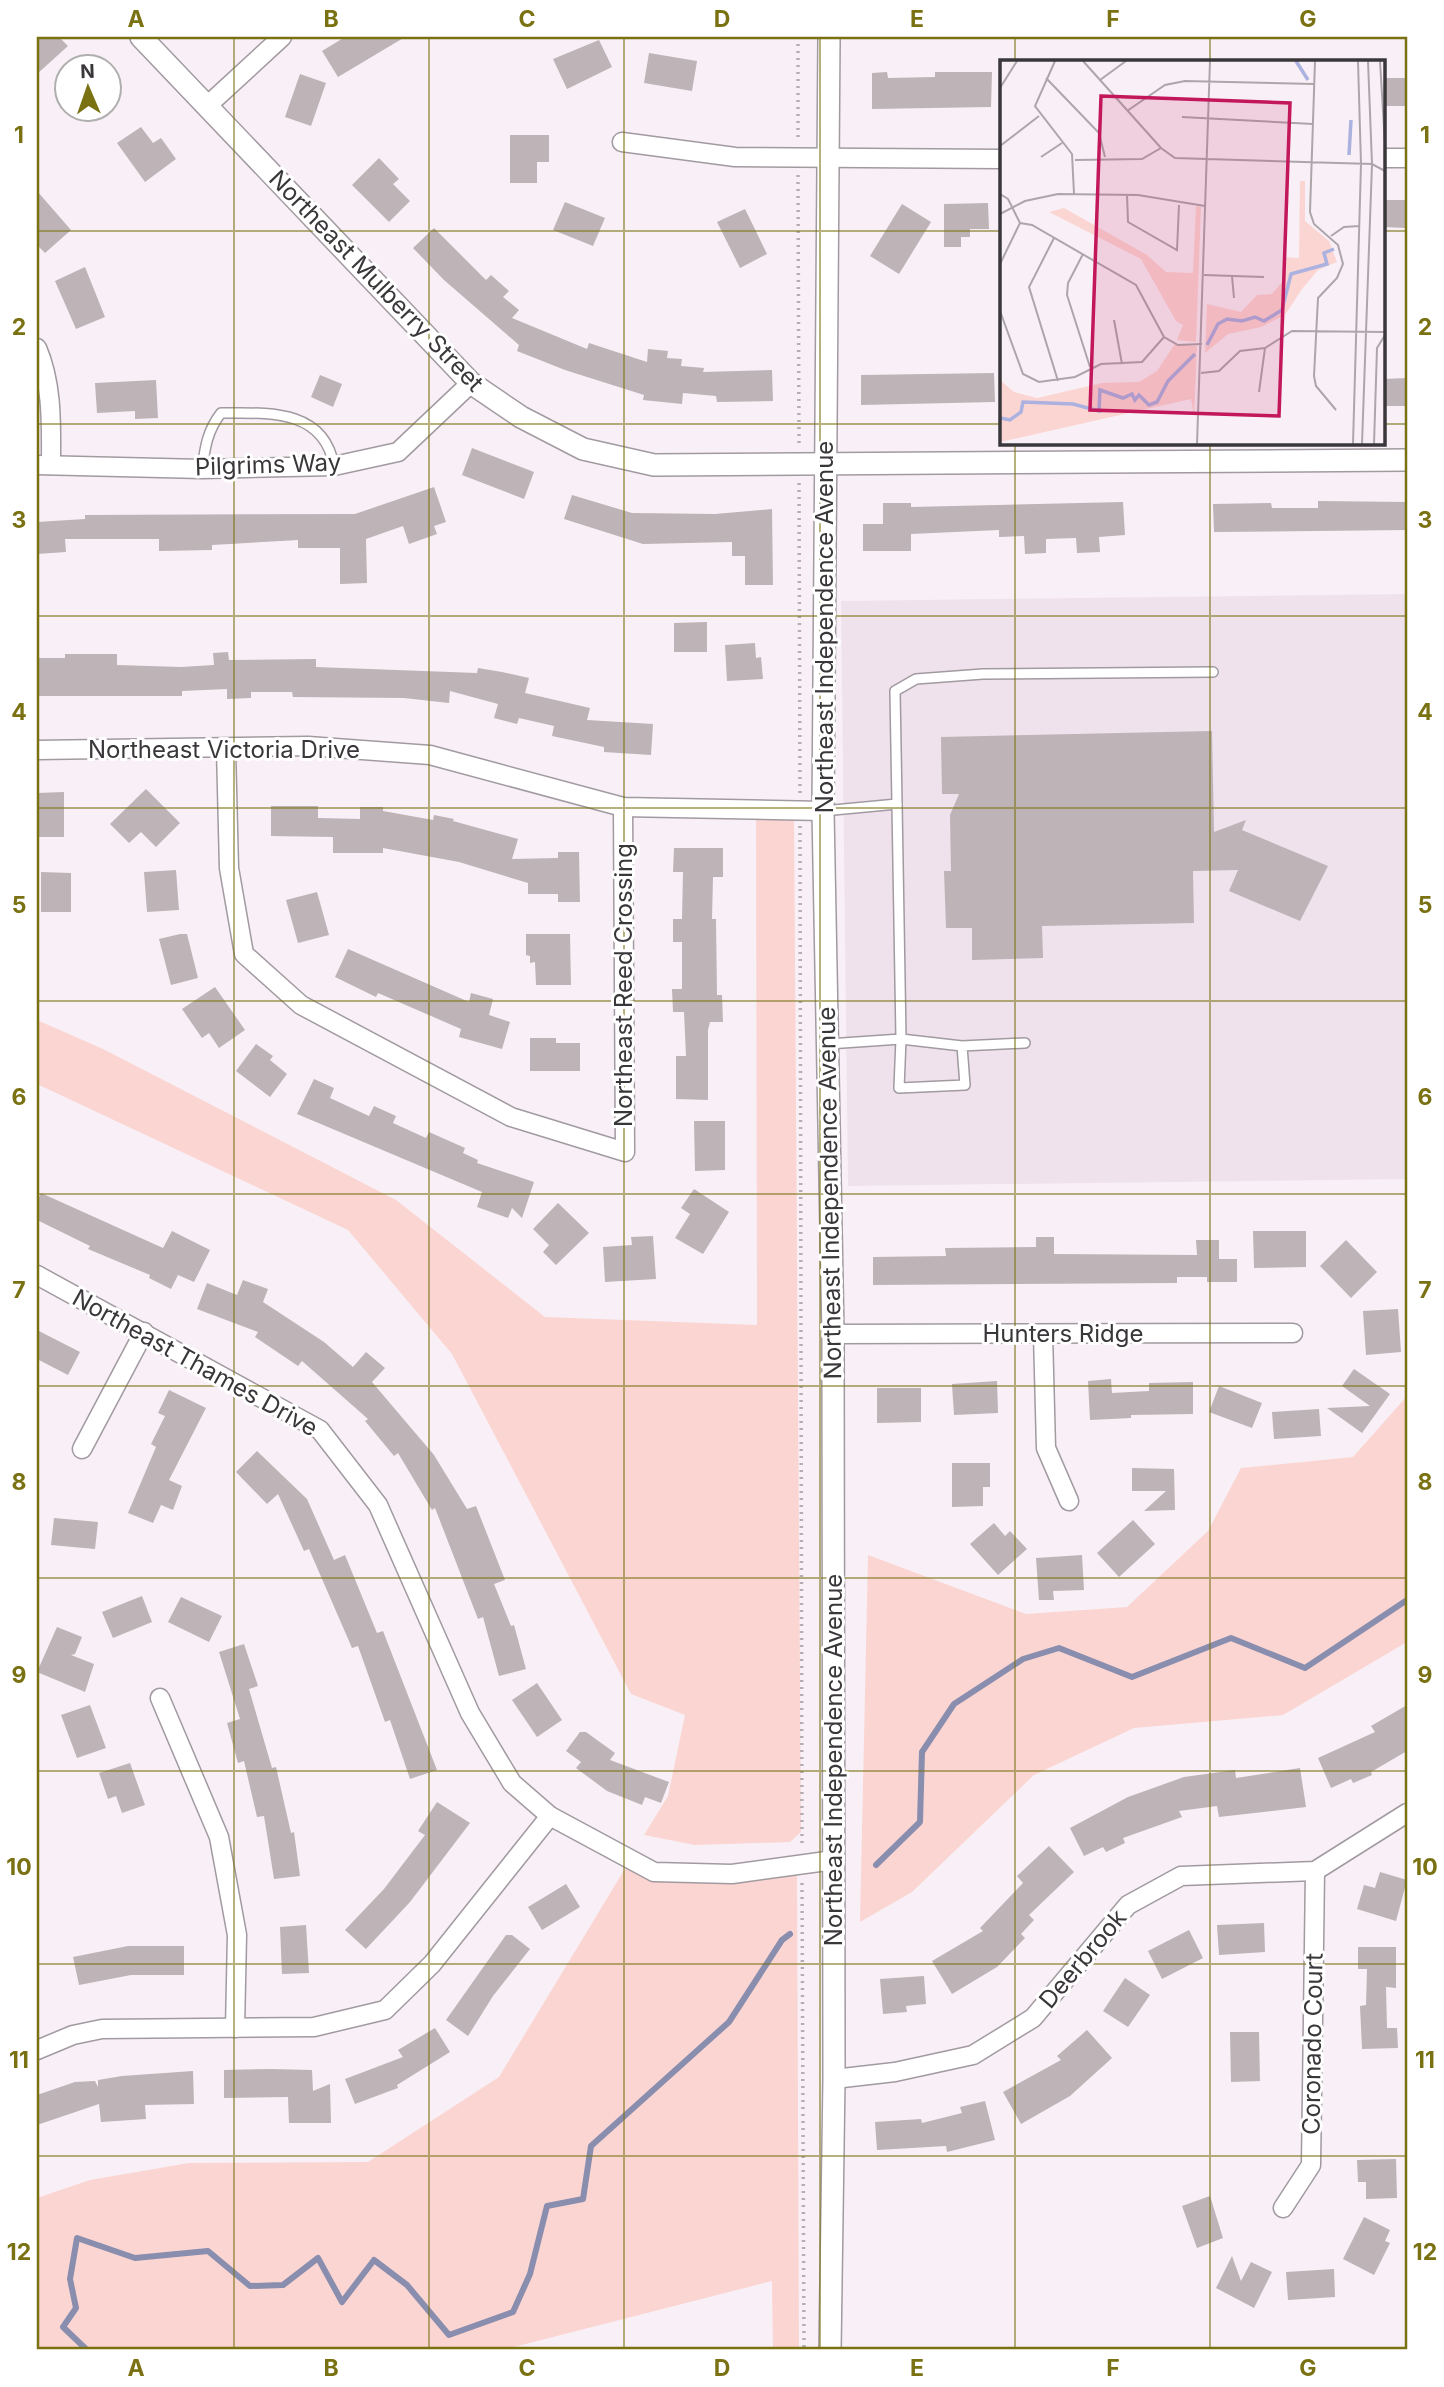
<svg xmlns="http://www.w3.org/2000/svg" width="1444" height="2387" font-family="Inter,sans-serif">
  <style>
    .built { fill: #efe2ed }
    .green { fill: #fbd5d2 }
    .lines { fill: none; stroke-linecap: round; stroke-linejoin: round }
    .stream { stroke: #898dae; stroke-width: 6 }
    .building { fill: #beb3b6 }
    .service-casing { stroke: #a19aa0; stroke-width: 12 }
    .minor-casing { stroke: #a19aa0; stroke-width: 21 }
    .tertiary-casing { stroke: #a19aa0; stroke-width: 24 }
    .path { stroke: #b4adb2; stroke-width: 3.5; stroke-dasharray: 2 5; stroke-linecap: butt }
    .service { stroke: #fff; stroke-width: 9 }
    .minor { stroke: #fff; stroke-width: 18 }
    .tertiary { stroke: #fff; stroke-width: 21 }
    .grid { fill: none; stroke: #7a7113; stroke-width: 2; stroke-opacity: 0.55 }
    .labels { text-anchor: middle; stroke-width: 6; stroke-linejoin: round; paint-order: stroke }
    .street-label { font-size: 24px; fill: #3a373a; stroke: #fff }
    .inset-river { fill: none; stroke: #abb2e0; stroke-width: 3.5 }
    .inset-road { fill: none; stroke: #aca6ab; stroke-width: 2 }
    .view { fill: #c2185b; fill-opacity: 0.15; stroke: #c2185b; stroke-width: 3.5 }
    .inset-edge { fill: none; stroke: #3a373a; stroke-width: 3.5 }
    .neatline { fill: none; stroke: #7a7113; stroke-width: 2.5 }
    .grid-label { font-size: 23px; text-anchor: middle; font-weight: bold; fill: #7a7113 }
  </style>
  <rect width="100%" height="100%" fill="#f8f0f6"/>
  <polygon class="built" points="1407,594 1407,1179 848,1186 841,601"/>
  <g class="green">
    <polygon points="756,809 794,816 801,1832 790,1842 695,1845 644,1835 668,1796 685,1715 631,1694 452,1354 348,1230 37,1084 37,1020 103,1049 396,1200 545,1317 757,1325"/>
    <polygon points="1407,1396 1407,1642 1283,1715 1134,1728 1034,1775 912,1892 860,1922 868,1555 1026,1614 1127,1607 1208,1531 1241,1468 1353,1457"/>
    <polygon points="629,1862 778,1869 797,1876 799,2350 773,2350 772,2281 502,2350 37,2350 37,2198 90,2180 189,2163 368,2162 499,2077"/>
  </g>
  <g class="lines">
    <g class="stream">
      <polyline points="876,1865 920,1822 922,1752 954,1704 1023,1659 1059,1648 1132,1677 1231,1638 1305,1668 1407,1600"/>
      <polyline points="87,2350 63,2327 76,2308 70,2279 77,2238 135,2258 208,2251 250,2286 283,2285 318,2258 342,2302 374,2260 407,2285 449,2335 513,2312 530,2274 547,2206 583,2199 591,2146 729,2022 782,1940 790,1934"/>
    </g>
  </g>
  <g class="building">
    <polygon points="37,37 59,37 68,46 37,74"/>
    <polygon points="345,37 405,37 338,77 322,51"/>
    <polygon points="599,40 612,67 567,89 553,59"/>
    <polygon points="649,53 697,61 692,91 644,83"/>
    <polygon points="887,72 888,78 935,77 935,72 992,72 991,107 872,109 872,73"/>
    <polygon points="300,74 326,83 311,126 285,117"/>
    <rect x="1383" y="78" width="24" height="28"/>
    <polygon points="141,127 153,143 161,138 176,159 145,182 117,143"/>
    <polygon points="510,135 549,135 549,162 537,162 537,183 510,183"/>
    <polygon points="379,158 399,179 393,184 410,201 389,222 352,185"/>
    <polygon points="37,191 71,230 45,253 37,245"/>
    <polygon points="1383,200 1407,200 1407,228 1383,227"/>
    <polygon points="565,202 605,218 593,246 553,230"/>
    <polygon points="988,203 989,229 970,229 970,237 961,237 961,247 944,247 944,204"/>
    <polygon points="902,204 931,222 899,274 870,256"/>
    <polygon points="745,209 767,254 740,268 717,222"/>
    <polygon points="434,228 486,280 491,275 509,291 503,297 519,310 512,318 587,349 589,343 647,362 648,349 668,351 667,358 682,359 681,366 704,368 703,372 772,370 773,401 717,402 716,396 683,393 682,404 643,400 644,395 565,370 517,351 519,345 444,280 413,248"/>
    <polygon points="85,267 105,317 76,329 55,281"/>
    <polygon points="994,373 995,402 861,405 861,375"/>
    <polygon points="320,375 342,384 333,407 311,397"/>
    <polygon points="1407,378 1407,406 1383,406 1383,379"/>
    <polygon points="156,380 158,418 135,419 135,411 97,413 95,383"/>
    <polygon points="472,448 534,472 524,499 462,475"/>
    <polygon points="434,487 446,522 434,526 437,534 409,544 403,526 366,539 367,583 340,584 340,548 298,548 298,540 212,545 212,550 159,551 159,539 65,539 66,552 37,554 37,522 85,519 85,515 355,514"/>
    <polygon points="572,495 632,513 715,514 772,509 773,585 745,585 745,556 732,556 732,542 643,544 564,519"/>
    <polygon points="1318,501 1407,502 1407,530 1214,532 1213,504 1271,503 1272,508 1318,508"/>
    <polygon points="1123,502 1125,535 1099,537 1100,552 1077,553 1076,538 1046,539 1046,553 1025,554 1024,536 999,537 999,530 911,534 911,551 863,551 863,524 883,524 883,503 911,503 911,507"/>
    <polygon points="707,622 707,652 674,652 674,623"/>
    <polygon points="755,643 756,658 761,657 763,679 727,681 725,645"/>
    <polygon points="228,652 229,660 316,659 316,667 477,673 478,668 502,672 529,678 525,693 590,708 587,720 653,724 651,755 604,752 604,747 552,736 554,726 519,718 517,724 494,718 498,704 450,691 449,703 404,698 293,697 292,692 251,692 251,698 227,699 227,689 182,691 182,696 37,696 37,658 65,658 65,654 117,654 117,665 181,667 214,665 213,653"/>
    <polygon points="1212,731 1214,832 1246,820 1242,830 1328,866 1300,921 1229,891 1238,870 1193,871 1194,923 1042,926 1043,958 972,960 972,928 946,928 944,871 951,871 950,815 959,794 942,794 941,737"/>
    <polygon points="146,789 180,823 156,847 141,832 129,843 110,824"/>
    <polygon points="64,792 64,837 37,837 37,793"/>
    <polygon points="271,806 318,806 318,818 360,819 360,807 383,807 383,811 433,820 434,815 454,819 453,821 518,839 512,859 558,858 558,852 579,852 580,902 558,902 558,894 528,894 528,883 459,862 383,848 383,853 333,853 333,837 271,836"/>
    <polygon points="674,848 723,848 723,877 713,877 712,919 716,919 717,995 722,995 723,1022 710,1022 708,1030 708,1100 676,1099 676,1056 686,1056 684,1012 673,1012 672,989 682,989 682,942 673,942 673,919 682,919 683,872 673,872"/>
    <polygon points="176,870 179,910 147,912 144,872"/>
    <polygon points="41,872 71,873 71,912 41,912"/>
    <polygon points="317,892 329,935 298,943 286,900"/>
    <polygon points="180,934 187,934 198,978 171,985 159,939"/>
    <polygon points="526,934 570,934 571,985 536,985 535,962 530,963 530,956 526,955"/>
    <polygon points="348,949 469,1002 471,993 493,999 489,1015 510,1022 502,1049 459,1037 461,1029 378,993 376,997 335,977"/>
    <polygon points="215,987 245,1030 219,1048 209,1033 202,1038 182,1009"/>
    <polygon points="530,1038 556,1038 556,1043 580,1043 580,1071 530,1071"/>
    <polygon points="256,1044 273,1056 270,1060 287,1074 270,1097 236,1071"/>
    <polygon points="314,1079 334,1088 330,1098 369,1116 374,1106 396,1116 393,1123 426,1138 429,1132 465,1148 463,1153 478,1160 477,1163 534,1182 522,1218 512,1208 508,1218 477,1207 482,1192 297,1114"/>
    <polygon points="694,1121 725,1121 725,1170 695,1171"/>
    <polygon points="694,1189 729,1212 703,1254 675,1238 690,1214 681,1208"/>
    <polygon points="41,1193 163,1248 172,1231 210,1250 194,1282 178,1275 171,1289 149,1278 150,1275 88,1249 90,1246 37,1220 37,1202"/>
    <polygon points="558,1203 589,1233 556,1265 543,1252 549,1245 533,1229"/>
    <polygon points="1253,1231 1306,1231 1306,1267 1254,1268"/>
    <polygon points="653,1236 656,1279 605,1282 603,1247 632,1245 631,1237"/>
    <polygon points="1036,1237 1054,1237 1054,1254 1197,1255 1196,1240 1219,1240 1219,1259 1237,1259 1237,1282 1207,1282 1207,1277 1177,1277 1177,1283 873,1285 873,1257 946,1256 945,1248 1036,1247"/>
    <polygon points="1346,1240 1377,1272 1351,1298 1320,1266"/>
    <polygon points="243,1280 268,1289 263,1302 324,1342 353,1367 366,1352 385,1368 372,1382 434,1455 467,1509 476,1506 505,1580 494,1584 511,1626 514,1625 526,1669 499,1676 483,1617 478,1619 435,1508 432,1510 398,1453 394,1456 365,1421 368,1419 302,1361 298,1366 255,1337 258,1332 197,1309 207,1283 237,1295"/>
    <polygon points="1398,1309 1401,1352 1366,1355 1363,1311"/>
    <polygon points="37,1330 80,1352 68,1375 37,1359"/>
    <polygon points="1354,1369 1390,1394 1362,1433 1327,1408 1370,1406 1342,1386"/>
    <polygon points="1111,1379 1112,1393 1149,1391 1149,1383 1193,1382 1193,1414 1131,1415 1131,1418 1090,1420 1088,1381"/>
    <polygon points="997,1381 998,1413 954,1415 952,1384"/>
    <polygon points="1219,1386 1262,1403 1252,1428 1209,1412"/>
    <polygon points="877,1388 921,1388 921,1422 877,1423"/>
    <polygon points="169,1390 206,1408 169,1480 182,1486 173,1510 161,1505 153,1523 128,1513 156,1447 151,1444 165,1416 158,1413"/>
    <polygon points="1319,1409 1321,1436 1274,1439 1272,1412"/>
    <polygon points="257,1451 307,1499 334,1560 345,1555 377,1633 383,1631 437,1770 410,1779 390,1720 385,1722 358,1646 352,1648 309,1549 304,1551 278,1494 267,1504 236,1472"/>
    <polygon points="952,1463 990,1463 990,1487 983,1487 983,1506 952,1507"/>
    <polygon points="1132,1468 1174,1469 1175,1510 1144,1511 1166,1491 1132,1491"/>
    <polygon points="54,1518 98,1522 95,1549 51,1545"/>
    <polygon points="1133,1520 1155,1544 1119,1577 1097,1553"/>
    <polygon points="994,1523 1005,1536 1010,1531 1027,1549 998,1575 970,1544"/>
    <polygon points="1082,1555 1084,1590 1053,1591 1054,1600 1039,1600 1036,1558"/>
    <polygon points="142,1596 152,1622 113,1638 102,1612"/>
    <polygon points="181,1597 222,1616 209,1642 168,1622"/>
    <polygon points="57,1627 82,1637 75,1654 71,1655 94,1664 85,1692 37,1672"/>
    <polygon points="244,1644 258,1686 249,1689 272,1768 276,1767 291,1833 294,1832 300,1876 274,1879 264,1816 257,1817 244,1761 238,1763 227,1723 240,1719 219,1652"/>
    <polygon points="537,1683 562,1720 537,1737 512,1700"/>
    <polygon points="90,1705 106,1748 77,1758 61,1715"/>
    <polygon points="1407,1705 1407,1751 1371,1772 1372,1775 1353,1783 1351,1779 1331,1788 1318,1758 1375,1732 1371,1726"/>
    <polygon points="580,1732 586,1732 615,1753 610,1760 669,1782 661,1803 645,1797 642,1805 607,1791 576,1768 581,1762 566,1751"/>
    <polygon points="130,1763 145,1805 122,1813 116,1796 108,1799 99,1773"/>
    <polygon points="1300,1768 1306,1807 1219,1817 1217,1806 1179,1811 1182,1817 1123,1838 1125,1843 1106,1852 1103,1847 1084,1856 1070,1828 1128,1797 1184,1777 1235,1770 1236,1778"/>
    <polygon points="437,1802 470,1823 410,1902 366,1949 345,1930 384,1889 425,1835 418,1831"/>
    <polygon points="1049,1846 1074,1872 1029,1915 1034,1920 1021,1934 1025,1938 997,1967 952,1994 932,1961 983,1931 980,1928 1023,1883 1017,1876"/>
    <polygon points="1380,1872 1407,1880 1396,1921 1357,1909 1364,1885 1375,1888"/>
    <polygon points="566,1884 580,1907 542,1930 528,1907"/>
    <polygon points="1264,1923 1265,1952 1219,1955 1217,1925"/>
    <polygon points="306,1925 309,1973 282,1974 280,1927"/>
    <polygon points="1189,1930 1203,1958 1162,1979 1148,1951"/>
    <polygon points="506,1935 512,1935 530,1949 493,1996 468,2036 446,2020"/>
    <polygon points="128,1946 184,1946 184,1975 131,1975 79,1985 73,1957"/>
    <polygon points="1358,1947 1396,1947 1396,1988 1386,1987 1387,2028 1397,2028 1398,2048 1362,2049 1360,2006 1366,2005 1367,1969 1358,1969"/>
    <polygon points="924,1976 926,2004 906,2006 907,2012 883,2014 880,1979"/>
    <polygon points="1125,1978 1150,1995 1128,2027 1103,2011"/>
    <polygon points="435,2028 450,2052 397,2085 398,2088 355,2104 345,2079 403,2057 398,2050"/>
    <polygon points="1087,2030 1112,2058 1070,2096 1021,2124 1003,2092 1061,2060 1057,2056"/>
    <polygon points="1230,2032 1259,2032 1260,2081 1231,2082"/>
    <polygon points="271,2069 312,2070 313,2091 330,2084 331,2123 289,2123 288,2097 224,2098 224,2070"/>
    <polygon points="193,2071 194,2104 145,2105 146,2119 101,2122 99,2104 37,2125 37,2095 75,2082 95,2081 98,2087 98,2080 122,2076"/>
    <polygon points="985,2101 995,2140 947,2152 946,2146 877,2150 875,2122 921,2119 922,2123 962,2113 960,2107"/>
    <polygon points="1396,2159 1397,2198 1366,2199 1366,2182 1358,2182 1357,2160"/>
    <polygon points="1210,2196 1223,2238 1197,2248 1182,2206"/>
    <polygon points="1364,2217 1390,2230 1385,2241 1390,2243 1374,2275 1343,2259"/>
    <polygon points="1232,2256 1241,2281 1251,2262 1272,2272 1254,2308 1216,2288"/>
    <polygon points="1334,2269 1335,2297 1288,2300 1286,2272"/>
  </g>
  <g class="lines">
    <g class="service-casing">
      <g id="service">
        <path d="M202,469c3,-21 5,-38 19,-56 46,0 103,-5 113,53"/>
        <polyline points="823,811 897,804 895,691 916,679 983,674 1213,672"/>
        <polyline points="828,1044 901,1039 897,804"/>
        <polyline points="962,1046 965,1085 899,1088 901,1039 962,1046 1025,1043"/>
      </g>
    </g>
    <g class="minor-casing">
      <g id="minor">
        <polyline points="207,106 282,37"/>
        <polyline points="622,142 735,157 1001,159"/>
        <polyline points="1383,158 1407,158"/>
        <path d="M37,348c16,37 14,78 14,117"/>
        <polyline points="37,465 202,469 334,466 398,452 471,383"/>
        <polyline points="226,749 229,868 244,954 301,1005 511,1117 625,1152 623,807"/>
        <polyline points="37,750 308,746 430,755 623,807 823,811"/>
        <polyline points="37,1275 320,1430 378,1505 470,1713 512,1783 550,1816 654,1872 732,1874 834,1860"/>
        <polyline points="833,1334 1293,1333"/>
        <polyline points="1043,1334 1046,1448 1069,1501"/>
        <polyline points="82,1449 144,1332"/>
        <polyline points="160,1698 219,1837 237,1935 235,2028"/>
        <polyline points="37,2050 73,2035 102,2029 314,2027 385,2010 432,1964 550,1816"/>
        <polyline points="834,2079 895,2072 973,2055 1033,2018 1128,1905 1181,1876 1315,1871 1407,1813"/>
        <polyline points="1283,2208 1311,2165 1315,1871"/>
      </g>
    </g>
    <g class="tertiary-casing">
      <g id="tertiary">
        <polyline points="141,37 471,383 521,417 583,449 654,465 1407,460"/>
        <polyline points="829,37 823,811 833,1334 834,2079 830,2350"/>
      </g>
    </g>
    <g class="path">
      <polyline points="798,37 798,140"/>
      <polyline points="798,175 799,444"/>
      <polyline points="799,483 800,794"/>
      <polyline points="800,826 802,1848"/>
      <polyline points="802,1883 804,2350"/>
    </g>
    <use href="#service" class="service"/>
    <use href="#minor" class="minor"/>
    <use href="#tertiary" class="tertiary"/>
  </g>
  <path class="grid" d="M234,37v2313M429,37v2313M624,37v2313M820,37v2313M1015,37v24M1210,37v24M37,231h964M1383,231h24M37,424h964M1383,424h24M1015,443v1907M1210,443v1907M37,616h1370M37,808h1370M37,1001h1370M37,1194h1370M37,1386h1370M37,1578h1370M37,1771h1370M37,1964h1370M37,2156h1370"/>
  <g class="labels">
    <g class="street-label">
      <text transform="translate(376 281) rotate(46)" y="8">Northeast Mulberry Street</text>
      <text transform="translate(268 465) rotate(-2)" y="8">Pilgrims Way</text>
      <text transform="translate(825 627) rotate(-90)" y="8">Northeast Independence Avenue</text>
      <text x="224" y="758">Northeast Victoria Drive</text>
      <text transform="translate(624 985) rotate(-90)" y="8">Northeast Reed Crossing</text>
      <text transform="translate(830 1193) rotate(-91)" y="8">Northeast Independence Avenue</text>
      <text x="1063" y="1342">Hunters Ridge</text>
      <text transform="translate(195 1363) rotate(29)" y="8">Northeast Thames Drive</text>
      <text transform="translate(834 1760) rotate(-90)" y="8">Northeast Independence Avenue</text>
      <text transform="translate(1083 1959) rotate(-50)" y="8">Deerbrook</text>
      <text transform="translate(1313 2044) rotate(-89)" y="8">Coronado Court</text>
    </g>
  </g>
  <g transform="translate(1000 60)">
    <rect width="385" height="385" fill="#f8f0f6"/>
    <path d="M300,121h5v40l24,20 8,21 -19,8 -16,19 -17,26 -1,16 -3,2v-16l-20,10 -33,7 -23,19 2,-49 34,8 16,-17 15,-1 10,-12 1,-25 16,1zM196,146l5,1 -5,135 -19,-2 6,-15 -7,-4 -35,-62 -92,-47 15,-4 83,47 19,17 27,1zM175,284l22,2 -3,69 -3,-16 -191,43v-62l14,12 23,6 65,-15 37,-1 18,-11z" fill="#fbd5d2"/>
    <path class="inset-river" d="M296,1l12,19M349,95l2,-35M207,285l11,-21 9,-5 15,2 13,-4 9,4 18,-11 9,-36 36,-10 -3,-11 10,-4M0,358l10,2 11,-8 2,-10 50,2 26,7 1,-21 23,8 9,-4 3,6 4,-5 10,10 8,-3 11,-21 27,-27"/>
    <path class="inset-road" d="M55,1l-20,45 37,48 2,40M83,1l78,87 14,10 197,6 13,7M315,1l-5,151 4,12 24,21 5,19 -6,14 -19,20 -4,78 2,10 20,24M358,1l3,103M368,1l4,103M380,1l5,84M46,18l53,55 6,24M100,20l26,-19M0,28l17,-27M127,51l38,-26 20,-4 129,3M182,57l131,7M0,86l39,-30M41,97l21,-14M75,100l67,-1 19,-11M0,134l8,5 12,24 -20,41M127,135l1,27 49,28 2,-45M0,154l25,-13 33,-7 80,1 67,11M20,163l12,2 104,60 28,52 14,8 24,-1M331,176l13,-9 15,-1M54,178l-25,49 29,94M83,194l-15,29 -1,12 23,72M204,215l60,2M232,216l2,22M0,251l23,63 16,8 36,-5 26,-13 41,-2 22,-25M114,260l8,44M201,313l18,-2 21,-20 25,-3 27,-17 93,1M259,332l6,-44M197,384l13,-383M353,384l8,-280M362,384l10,-280M374,384l3,-96 8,-13"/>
    <path class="view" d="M101,36l189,7 -11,313 -189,-6z"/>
    <rect width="385" height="385" class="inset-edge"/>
  </g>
  <rect width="1444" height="2387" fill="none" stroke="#ffffff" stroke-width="77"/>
  <g transform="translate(88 88) rotate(358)"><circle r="33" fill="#ffffff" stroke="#b0afb0" stroke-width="2"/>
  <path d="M0-5L12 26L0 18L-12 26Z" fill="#7a7113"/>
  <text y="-10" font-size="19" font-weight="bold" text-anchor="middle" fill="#3a373a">N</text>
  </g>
  <rect x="38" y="38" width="1368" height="2310" class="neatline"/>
  <g class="grid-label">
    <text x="136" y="27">A</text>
    <text x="331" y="27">B</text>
    <text x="527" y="27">C</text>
    <text x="722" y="27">D</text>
    <text x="917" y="27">E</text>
    <text x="1113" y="27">F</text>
    <text x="1308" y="27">G</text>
    <text x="19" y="143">1</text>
    <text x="1425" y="143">1</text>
    <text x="19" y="335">2</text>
    <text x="1425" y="335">2</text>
    <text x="19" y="528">3</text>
    <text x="1425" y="528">3</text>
    <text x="19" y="720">4</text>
    <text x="1425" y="720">4</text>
    <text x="19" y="913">5</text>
    <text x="1425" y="913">5</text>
    <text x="19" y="1105">6</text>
    <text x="1425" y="1105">6</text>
    <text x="19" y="1298">7</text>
    <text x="1425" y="1298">7</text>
    <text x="19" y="1490">8</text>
    <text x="1425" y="1490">8</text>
    <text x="19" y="1683">9</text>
    <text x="1425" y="1683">9</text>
    <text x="19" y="1875">10</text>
    <text x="1425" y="1875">10</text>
    <text x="19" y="2068">11</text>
    <text x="1425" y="2068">11</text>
    <text x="19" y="2260">12</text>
    <text x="1425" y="2260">12</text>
    <text x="136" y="2376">A</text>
    <text x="331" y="2376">B</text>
    <text x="527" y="2376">C</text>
    <text x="722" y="2376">D</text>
    <text x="917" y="2376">E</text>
    <text x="1113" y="2376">F</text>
    <text x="1308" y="2376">G</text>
  </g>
</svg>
